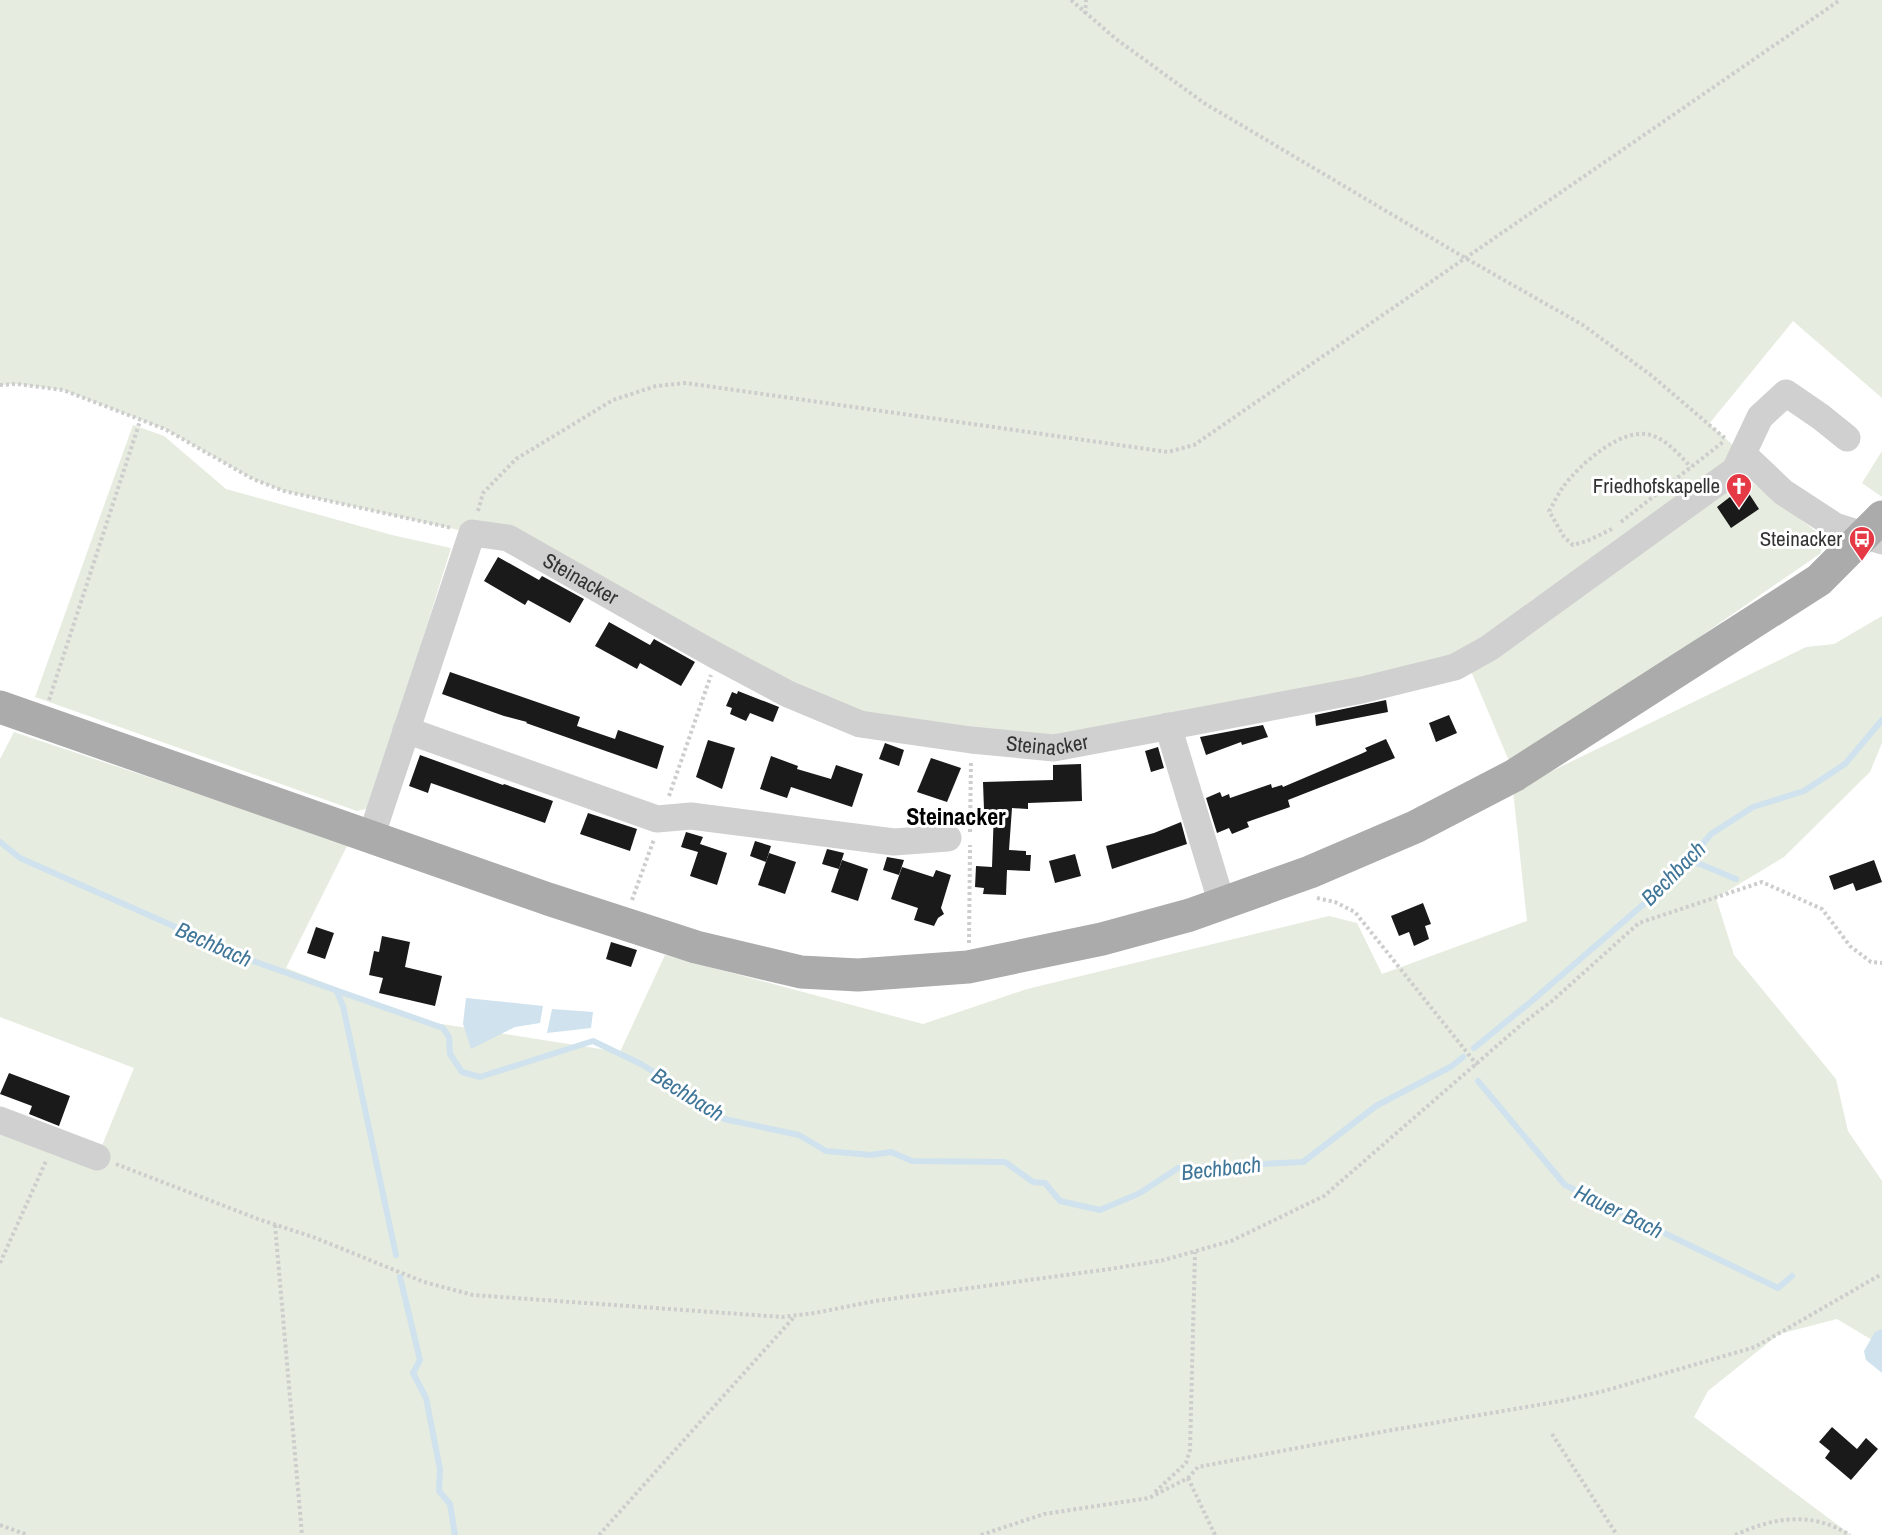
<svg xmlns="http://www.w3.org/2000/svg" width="1882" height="1535" font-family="'Archivo Narrow',sans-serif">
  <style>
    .green { fill: #e6ecdf }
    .water { fill: #cfe2ee }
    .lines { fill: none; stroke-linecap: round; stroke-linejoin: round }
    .stream { stroke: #cfe2ee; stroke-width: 6 }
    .building { fill: #1a1a1a }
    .path { stroke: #cdcdcd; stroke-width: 4; stroke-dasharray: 3 3; stroke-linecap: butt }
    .minor { stroke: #d0d0d0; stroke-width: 27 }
    .major { stroke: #ababab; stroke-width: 33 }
    .labels { text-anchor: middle; stroke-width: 6; stroke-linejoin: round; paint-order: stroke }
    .poi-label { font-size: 21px; fill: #333; stroke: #fff; text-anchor: end }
    .street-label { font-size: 21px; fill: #333; stroke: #fff }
    .water-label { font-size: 22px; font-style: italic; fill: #3f7597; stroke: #fff }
    .quarter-label { font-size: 24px; font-weight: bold; fill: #000; stroke: #fff }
  </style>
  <rect width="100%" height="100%" fill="#fff"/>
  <g class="green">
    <polygon points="0,0 1882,0 1882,398 1793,321 1709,424 1743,454 1681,508 1532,600 1463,657 1054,748 860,724 472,533 284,491 253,479 165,429 63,390 17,384 0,385"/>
    <polygon points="133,425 164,436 226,489 392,535 451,548 370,808 357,811 35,697"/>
    <polygon points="1882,451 1882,497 1862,483"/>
    <polygon points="1738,479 1749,480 1822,536 1821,553 1555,737 1509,761 1471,671"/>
    <polygon points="1882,616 1882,743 1870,772 1784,857 1716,898 1734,955 1836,1079 1848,1131 1882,1181 1882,1346 1837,1319 1779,1334 1708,1391 1694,1417 1851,1535 0,1535 0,1109 101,1148 134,1068 0,1017 0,759 14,732 348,844 286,968 423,1021 620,1052 665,955 923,1024 1027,989 1329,916 1357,923 1382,974 1527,921 1513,790 1806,647 1834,644"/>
  </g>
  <g class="water">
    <polygon points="466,998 543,1006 540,1023 515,1027 471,1049 463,1024"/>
    <polygon points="552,1009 593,1012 591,1028 547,1033"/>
    <polygon points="1882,1329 1882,1373 1866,1360 1864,1351 1875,1332"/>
  </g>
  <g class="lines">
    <g class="stream">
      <polyline points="0,842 20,858 250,960 443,1028 449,1037 450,1054 462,1072 480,1077 593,1041 641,1064 700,1100 724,1119 799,1135 826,1151 871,1155 891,1152 912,1161 1005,1162 1033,1182 1045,1183 1060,1201 1100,1210 1140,1193 1178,1168 1303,1162 1376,1106 1452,1066 1463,1057"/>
      <polyline points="1688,862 1700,864 1736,879"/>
      <polyline points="337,992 343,1006 396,1255"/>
      <polyline points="1474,1048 1533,1000 1675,877 1711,834 1753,807 1804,791 1845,764 1882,720"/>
      <polyline points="1478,1081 1565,1185 1778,1288 1792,1276"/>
      <polyline points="400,1277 420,1360 413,1373 426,1398 440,1469 439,1491 450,1504 455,1535"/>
    </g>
  </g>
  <g class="building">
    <polygon points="1744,486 1759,509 1731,528 1717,507"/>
    <polygon points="498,557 539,580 542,576 584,599 570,623 528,600 525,605 484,581"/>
    <polygon points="609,622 650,645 654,639 695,662 681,686 640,663 637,669 595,646"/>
    <polygon points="450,672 580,717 577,726 615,739 618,730 664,746 657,769 526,723 527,722 504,716 442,694"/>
    <polygon points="738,691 779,707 773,722 750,713 746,721 730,714 732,708 726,706 732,692 737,694"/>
    <polygon points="1386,700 1388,712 1316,726 1315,715"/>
    <polygon points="1449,715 1457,733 1436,742 1429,723"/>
    <polygon points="1263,725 1268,737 1242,745 1241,742 1206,755 1200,737"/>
    <polygon points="1386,739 1395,758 1288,800 1290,807 1247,822 1249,827 1232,834 1229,828 1217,833 1206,798 1220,792 1222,797 1229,794 1230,798 1271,784 1272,788 1282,785 1283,787 1363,753 1367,751 1365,748"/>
    <polygon points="708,740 735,748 722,789 696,777"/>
    <polygon points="885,743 904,750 899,766 879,759"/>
    <polygon points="1158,747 1164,768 1151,772 1145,751"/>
    <polygon points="420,755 503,785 504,784 553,801 545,823 431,783 428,793 409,786"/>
    <polygon points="771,756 798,766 797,769 831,779 836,765 863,774 852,807 791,787 787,798 760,789"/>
    <polygon points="931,758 961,768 947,802 917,792"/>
    <polygon points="1081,764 1082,801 1028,803 1028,809 1012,808 1009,850 1026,851 1026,855 1031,855 1030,871 1007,870 1006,895 983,894 984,888 975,887 976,866 992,867 994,810 984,810 983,782 1053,780 1053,765"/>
    <polygon points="588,813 637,829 630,851 580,834"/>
    <polygon points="1181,822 1187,844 1112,869 1106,846 1154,833"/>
    <polygon points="686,832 703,837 700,844 727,853 717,885 690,876 698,852 681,847"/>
    <polygon points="755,841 771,846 766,862 750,856"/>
    <polygon points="827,849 844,853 839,869 822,864"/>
    <polygon points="769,853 796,862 785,894 758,885"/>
    <polygon points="1075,854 1081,876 1055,883 1049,861"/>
    <polygon points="887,857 904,860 899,875 883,870"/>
    <polygon points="842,860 868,869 858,901 831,892"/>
    <polygon points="1874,860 1882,882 1856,891 1853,883 1834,890 1829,876"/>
    <polygon points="902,867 933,877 936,870 951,875 941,908 944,914 938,918 934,926 914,920 918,908 891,899"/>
    <polygon points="1423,903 1431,924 1425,926 1429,939 1414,946 1409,932 1399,936 1391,916"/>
    <polygon points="316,927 334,933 325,959 307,953"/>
    <polygon points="382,936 410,942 405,967 442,976 435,1006 379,993 383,978 369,975 374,951 379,952"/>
    <polygon points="611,942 637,950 631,967 606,959"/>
    <polygon points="9,1073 70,1096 59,1126 29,1114 32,1106 0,1094"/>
    <polygon points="1832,1427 1857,1449 1866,1438 1878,1449 1851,1480 1825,1458 1830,1451 1819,1442"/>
  </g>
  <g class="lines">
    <g class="path">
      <polyline points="1071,0 1116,39 1204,103 1467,259 1583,325 1652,376 1727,440"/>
      <polyline points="1085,14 1086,0"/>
      <polyline points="0,385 17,384 63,390 165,429 253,479 284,491 452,528"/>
      <polyline points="478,511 483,493 516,459 613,400 656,386 686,383 1168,452 1194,445 1840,0"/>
      <polyline points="1621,522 1723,442"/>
      <path d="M1612,529l-25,12 -14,4 -9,-8 -15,-26c5,-8 9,-17 14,-24 17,-23 63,-65 93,-50 14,6 25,20 35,30"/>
      <polyline points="49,700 140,421"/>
      <polyline points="669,796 711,675"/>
      <polyline points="970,832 971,761"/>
      <polyline points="1317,898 1335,902 1355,912 1477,1065"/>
      <polyline points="632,900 654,839"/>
      <polyline points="969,943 970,845"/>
      <polyline points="116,1164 258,1219 313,1237 424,1282 473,1295 782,1317 815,1313 875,1301 1110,1269 1164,1260 1231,1241 1324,1196 1522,1024 1552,1001 1639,923 1762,882 1822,909 1850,946 1871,962 1882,963"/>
      <polyline points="275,1225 302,1535"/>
      <polyline points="0,1263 46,1161"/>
      <polyline points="1552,1434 1617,1535"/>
      <polyline points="1188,1478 1215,1535"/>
      <polyline points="1155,1492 1186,1463 1190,1450 1195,1252"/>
      <polyline points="0,1525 28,1535"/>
      <polyline points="599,1535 795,1316"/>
      <polyline points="981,1535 1044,1514 1149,1498 1188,1478 1198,1467 1381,1432 1561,1401 1604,1391 1755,1347 1882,1274"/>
      <path d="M1735,1535c40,-18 76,-24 115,0"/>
    </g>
    <g class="minor">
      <polyline points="1743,454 1783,492 1835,526 1882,541"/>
      <polyline points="1168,726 1222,904"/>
      <polyline points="406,730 657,819 691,816 894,842 948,838"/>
      <path id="s1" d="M371,837l101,-304 36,5 205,116 75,40 72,30 111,16 83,8 308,-58 93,-23 34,-19 246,-178 25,-53 26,-24 35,24 26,21"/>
      <polyline points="0,1120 97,1157"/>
    </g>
    <polyline class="major" points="0,707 548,899 696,947 801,972 858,975 968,967 1102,939 1190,915 1310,872 1415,827 1515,775 1819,580 1882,517"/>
  </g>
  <defs>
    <g id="church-pin" transform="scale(1.35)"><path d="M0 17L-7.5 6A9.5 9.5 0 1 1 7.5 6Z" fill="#e63946" stroke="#fff"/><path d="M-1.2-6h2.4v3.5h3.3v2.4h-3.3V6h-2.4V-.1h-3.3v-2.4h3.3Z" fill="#fff"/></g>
    <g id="bus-pin" transform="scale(1.35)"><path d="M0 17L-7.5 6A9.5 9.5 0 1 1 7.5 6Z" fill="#e63946" stroke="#fff"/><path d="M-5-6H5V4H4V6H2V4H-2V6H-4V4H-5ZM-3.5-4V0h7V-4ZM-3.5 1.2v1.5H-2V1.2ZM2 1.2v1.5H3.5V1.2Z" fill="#fff"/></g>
  </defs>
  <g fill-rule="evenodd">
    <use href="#church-pin" x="1739" y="486"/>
    <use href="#bus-pin" x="1862" y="539"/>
  </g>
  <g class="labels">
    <g class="poi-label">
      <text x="1720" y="493">Friedhofskapelle</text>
      <text x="1842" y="546">Steinacker</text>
    </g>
    <g class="street-label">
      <text dy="7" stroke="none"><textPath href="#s1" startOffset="440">Steinacker</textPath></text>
      <text dy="7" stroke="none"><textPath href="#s1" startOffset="944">Steinacker</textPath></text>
    </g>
    <g class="water-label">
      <text transform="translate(1673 873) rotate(-45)" y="8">Bechbach</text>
      <text transform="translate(214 944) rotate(24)" y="8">Bechbach</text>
      <text transform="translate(688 1094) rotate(32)" y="8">Bechbach</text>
      <text transform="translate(1221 1168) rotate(-6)" y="8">Bechbach</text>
      <text transform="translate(1619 1211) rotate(26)" y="8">Hauer Bach</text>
    </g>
    <g class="quarter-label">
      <text x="956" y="825">Steinacker</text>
    </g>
  </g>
</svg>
